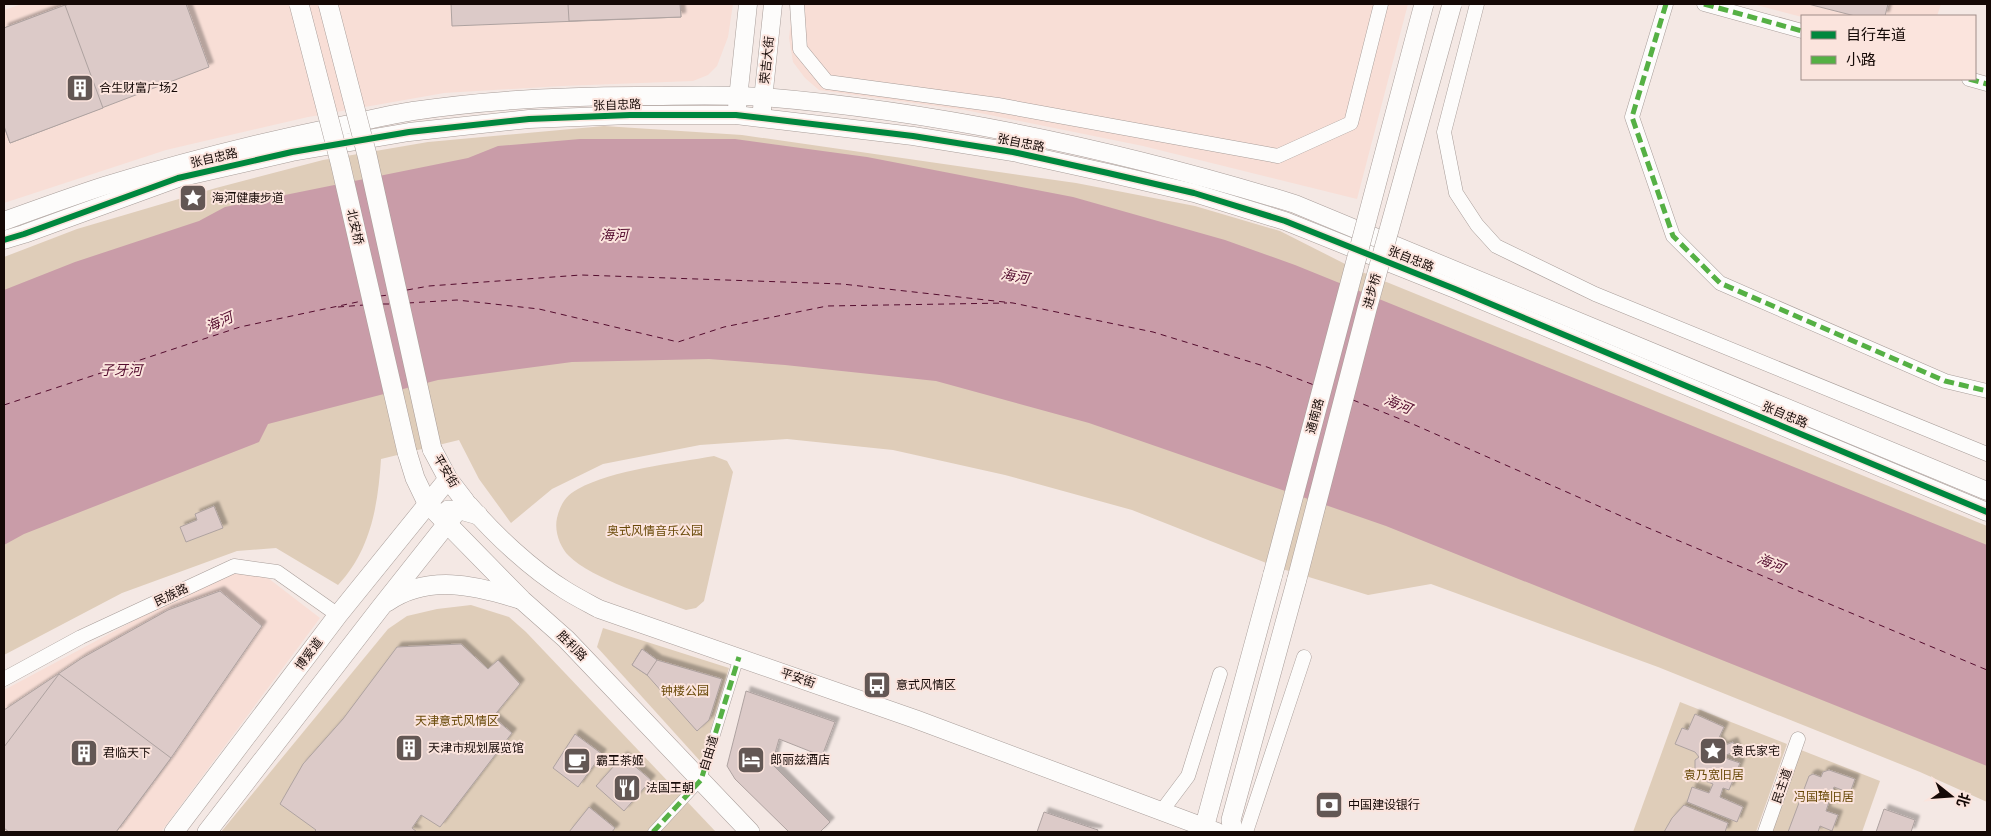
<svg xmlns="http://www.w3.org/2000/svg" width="1991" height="836" font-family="'Noto Sans','Noto Sans SC',sans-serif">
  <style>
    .built { fill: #f8ded6 }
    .green { fill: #dfcdb9 }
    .water { fill: #c99ca8 }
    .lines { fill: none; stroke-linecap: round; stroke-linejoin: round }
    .ferry { stroke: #540c2e; stroke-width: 1; stroke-dasharray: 6 5; stroke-linecap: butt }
    .building { fill: #dccac8; stroke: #aea2a0; filter: url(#shadow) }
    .pedestrian-casing { stroke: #a89d99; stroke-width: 11 }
    .minor-casing { stroke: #a89d99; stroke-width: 15 }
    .tertiary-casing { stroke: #a89d99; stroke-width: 19 }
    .secondary-casing { stroke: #a89d99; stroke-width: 20 }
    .pedestrian { stroke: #fdfcfb; stroke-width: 10 }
    .minor { stroke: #fdfcfb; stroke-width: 14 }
    .tertiary { stroke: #fdfcfb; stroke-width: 18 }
    .secondary { stroke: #fdfcfb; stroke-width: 19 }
    .secondary-bridge-casing { stroke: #a89d99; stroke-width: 20; stroke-linecap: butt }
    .secondary-bridge { stroke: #fdfcfb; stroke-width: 19 }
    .quiet { stroke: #55b044; stroke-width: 5; stroke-dasharray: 10 5; stroke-linecap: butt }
    .cycleway-casing { stroke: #fbe4dd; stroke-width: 9 }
    .cycleway { stroke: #00873e; stroke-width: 6 }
    .labels { text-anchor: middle; stroke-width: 4; stroke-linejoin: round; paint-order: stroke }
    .street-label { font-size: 12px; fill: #150906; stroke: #fbe4dd }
    .poi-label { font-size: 12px; fill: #150906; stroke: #fbe4dd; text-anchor: start }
    .park-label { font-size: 12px; fill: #684807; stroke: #fbe4dd }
    .water-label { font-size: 14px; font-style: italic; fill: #540c2e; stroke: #fbe4dd }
  </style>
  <defs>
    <filter id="shadow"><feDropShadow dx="4.5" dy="-4.5" stdDeviation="1" flood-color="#0004"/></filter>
  </defs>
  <rect width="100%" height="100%" fill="#f4e8e4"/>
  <g class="built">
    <polygon points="22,4 733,4 728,37 717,66 708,75 693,81 562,86 444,93 308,117 166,150 4,203 4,10"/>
    <polygon points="793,4 1408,4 1357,199 1143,146 965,110 819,90 805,78 793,62 789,38"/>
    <polygon points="1753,4 1941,4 1937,16 1802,17"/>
    <polygon points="246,561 320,618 161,832 4,832 4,690"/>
  </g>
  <g class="green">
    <path d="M604,126l138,9 334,48 119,23 85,25 77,39 630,256v276l-67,-30 -262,-105 -227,-83 -63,11 -89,-27 -147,-58 -127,-35 -112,-25 -106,-11 -87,6 -97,19 -51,25 -41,34 -32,-44 -20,-39 -78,19c-3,46 -10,91 -43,126l-62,-37 -39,3 -115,42 -118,62v-398l73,-28 139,-41 107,-28 105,-18z"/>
    <path d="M714,456l13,5 6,11 -29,129 -8,7 -10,2c-31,-12 -94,-31 -117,-54 -9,-9 -15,-25 -12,-38 3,-13 9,-23 21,-29 34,-19 97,-26 136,-33z"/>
    <polygon points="471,605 509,617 526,632 716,832 221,832 388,629 407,616 437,609"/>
    <polygon points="603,628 729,668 701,762 597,647"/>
    <polygon points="1680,702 1787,744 1756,832 1633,832"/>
    <polygon points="1801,750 1880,781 1862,832 1772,832"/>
  </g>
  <polygon class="water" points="580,139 735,139 867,157 1073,197 1225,240 1295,265 1987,545 1987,766 1386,526 1089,423 936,381 785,365 709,359 572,362 438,380 268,424 259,442 24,534 4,545 4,290 75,262 199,221 225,207 468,158 498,146"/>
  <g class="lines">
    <g class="ferry">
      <polyline points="407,290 429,286 581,275 842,284 1013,303 1153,332 1267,367 1314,385"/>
      <polyline points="380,296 389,295"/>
      <polyline points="408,303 457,300 539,309 678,342 724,327 827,306 1007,303"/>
      <polyline points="383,304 391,304"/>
      <polyline points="338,307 364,305"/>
      <polyline points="1353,400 1415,425 1646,527 1987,670"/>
      <polyline points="4,405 240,327 362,301"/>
    </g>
  </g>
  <g class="building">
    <polygon points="69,4 186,4 209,67 10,143 4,126 4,28"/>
    <polygon points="451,4 680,4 681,17 452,26"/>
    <polygon points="568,4 680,4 681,17 569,21"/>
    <polygon points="1808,4 1888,4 1885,16 1855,16"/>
    <polygon points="65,5 103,108 10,143 4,126 4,28"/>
    <polygon points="214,506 223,528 186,542 180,527 197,520 195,514"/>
    <polygon points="220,591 262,626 171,758 116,832 9,832 4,828 4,710 82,658 168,610"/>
    <polygon points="461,644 488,669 498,660 520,684 493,717 512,733 440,827 421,815 412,828 417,832 314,832 316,830 280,804 303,764 343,719 397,647"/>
    <polygon points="642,649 657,660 722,679 709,720 697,731 647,675 632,665"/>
    <polygon points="642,649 657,660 647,675 632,665"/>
    <polygon points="59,674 171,758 116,832 9,832 4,828 4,747"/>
    <polygon points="746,691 835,722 822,756 779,739 772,764 830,822 820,832 789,832 735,779 727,766"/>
    <polygon points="1695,714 1724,727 1718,740 1723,746 1733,742 1737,751 1726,755 1725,758 1740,763 1729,790 1723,788 1720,797 1743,807 1737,822 1687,802 1692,787 1709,793 1713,784 1695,777 1695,760 1699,757 1695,752 1675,744 1682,728 1688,730"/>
    <polygon points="575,734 602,754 578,787 553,768"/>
    <polygon points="623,756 651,780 624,811 596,786"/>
    <polygon points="1829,770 1855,779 1850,793 1834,787 1826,811 1838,815 1832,831 1820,826 1818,832 1788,832 1809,776 1813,774 1821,777 1823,772"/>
    <polygon points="1684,805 1728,823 1725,832 1664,832 1672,818"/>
    <polygon points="589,807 615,828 612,832 569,832"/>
    <polygon points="1884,809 1915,820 1911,832 1876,832"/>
    <polygon points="1044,812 1098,830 1097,832 1037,832"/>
  </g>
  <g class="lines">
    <g class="pedestrian-casing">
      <polyline id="pedestrian" points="653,832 701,780 739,657"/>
    </g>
    <g class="minor-casing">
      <g id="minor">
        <polyline points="797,4 800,49 827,82 998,105 1278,156 1351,123 1381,4"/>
        <polyline points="1477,4 1444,132 1456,193 1477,225 1496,246 1595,294 1987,454"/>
        <polyline points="1666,4 1632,117 1673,236 1720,283 1945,381 1987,391"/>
        <polyline points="1704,4 1802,31"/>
        <polyline points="1969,79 1987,84"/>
        <polyline points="4,679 81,637 234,566 277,572 338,615"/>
        <polyline points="1161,812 1188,776 1220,674"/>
        <polyline points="1246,832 1304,657"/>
        <polyline points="1765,832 1798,739"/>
      </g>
    </g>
    <g class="tertiary-casing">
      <g id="tertiary">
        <polyline points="737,108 748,4"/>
        <polyline points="762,109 773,4"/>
        <path d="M4,221c33,-12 66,-24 100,-35 76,-23 153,-43 231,-59 26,-5 52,-12 78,-16 74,-11 150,-15 225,-15 41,0 84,-2 125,1 181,15 359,54 532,107l692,287"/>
        <polyline points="4,240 24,234 178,178 292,152 409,132 529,119 630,115 736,115 913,136 1013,152 1108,173 1194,193 1285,221 1455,289 1987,512"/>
        <path d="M469,505c26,30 62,64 96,85 11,7 23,13 34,19l316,110 302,113"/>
      </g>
    </g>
    <g class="secondary-casing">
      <g id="secondary">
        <polyline points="407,452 415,478 427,503 522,600 566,639 750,832"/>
        <polyline points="448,510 464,511 478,515"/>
        <path d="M387,602c41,-28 88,-17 132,-3"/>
        <polyline points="174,832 338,615 448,479"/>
        <polyline points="207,832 381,607 465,501 448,479 432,449"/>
        <polyline points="1203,832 1273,574"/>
        <polyline points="1233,832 1231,820 1297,579"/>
      </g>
    </g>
    <use href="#pedestrian" class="pedestrian"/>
    <use href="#minor" class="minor"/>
    <use href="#tertiary" class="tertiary"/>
    <use href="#secondary" class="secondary"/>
    <g class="secondary-bridge-casing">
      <g id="secondary-bridge">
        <polyline points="299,4 340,162 407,452"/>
        <polyline points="328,4 367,155 432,449"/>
        <polyline points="1273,574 1424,4"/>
        <polyline points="1297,579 1367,309 1452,4"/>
      </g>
    </g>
    <use href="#secondary-bridge" class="secondary-bridge"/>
    <g class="quiet">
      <polyline points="1666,4 1632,117 1673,236 1720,283 1945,381 1987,391"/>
      <polyline points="1704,4 1802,31"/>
      <polyline points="1969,79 1987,84"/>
      <polyline points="653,832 701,780 739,657"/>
    </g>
    <g class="cycleway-casing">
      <polyline id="cycleway" points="4,240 24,234 178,178 292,152 409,132 529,119 630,115 736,115 913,136 1013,152 1108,173 1194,193 1285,221 1455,289 1987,512"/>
    </g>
    <use href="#cycleway" class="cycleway"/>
  </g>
  <defs>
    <g id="building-square" transform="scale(1.4375)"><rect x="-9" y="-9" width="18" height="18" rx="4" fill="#635754" stroke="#fbe4dd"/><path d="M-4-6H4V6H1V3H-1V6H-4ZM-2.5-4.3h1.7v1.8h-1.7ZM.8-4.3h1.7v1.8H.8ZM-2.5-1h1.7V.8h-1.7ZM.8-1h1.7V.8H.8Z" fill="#fff"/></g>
    <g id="sight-square" transform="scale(1.4375)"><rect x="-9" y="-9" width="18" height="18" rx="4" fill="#635754" stroke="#fbe4dd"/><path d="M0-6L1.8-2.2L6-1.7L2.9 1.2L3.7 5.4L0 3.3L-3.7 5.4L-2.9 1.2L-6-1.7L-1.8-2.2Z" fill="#fff"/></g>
    <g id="bus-square" transform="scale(1.4375)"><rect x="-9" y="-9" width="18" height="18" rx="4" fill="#635754" stroke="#fbe4dd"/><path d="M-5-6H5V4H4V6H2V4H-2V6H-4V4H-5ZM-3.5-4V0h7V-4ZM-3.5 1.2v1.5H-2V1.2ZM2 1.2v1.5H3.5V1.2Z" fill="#fff"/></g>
    <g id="hotel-square" transform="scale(1.4375)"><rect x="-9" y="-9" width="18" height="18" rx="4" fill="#635754" stroke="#fbe4dd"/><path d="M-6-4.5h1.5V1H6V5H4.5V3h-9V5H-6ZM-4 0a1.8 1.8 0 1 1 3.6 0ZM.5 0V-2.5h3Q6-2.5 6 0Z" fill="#fff"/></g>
    <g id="cafe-square" transform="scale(1.4375)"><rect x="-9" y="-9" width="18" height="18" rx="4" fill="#635754" stroke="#fbe4dd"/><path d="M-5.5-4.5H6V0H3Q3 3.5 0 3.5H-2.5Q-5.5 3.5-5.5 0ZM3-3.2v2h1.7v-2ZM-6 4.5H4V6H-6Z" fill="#fff"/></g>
    <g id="restaurant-square" transform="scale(1.4375)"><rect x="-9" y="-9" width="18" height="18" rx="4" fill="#635754" stroke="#fbe4dd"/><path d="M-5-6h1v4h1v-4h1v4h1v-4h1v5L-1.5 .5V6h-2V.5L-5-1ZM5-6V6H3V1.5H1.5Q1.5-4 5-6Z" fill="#fff"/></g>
    <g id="bank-square" transform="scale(1.4375)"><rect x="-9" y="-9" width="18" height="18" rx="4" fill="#635754" stroke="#fbe4dd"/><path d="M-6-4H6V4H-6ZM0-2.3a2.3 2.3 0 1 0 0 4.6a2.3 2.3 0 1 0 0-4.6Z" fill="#fff"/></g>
  </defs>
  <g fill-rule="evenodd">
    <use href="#building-square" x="80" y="88"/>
    <use href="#sight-square" x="193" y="198"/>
    <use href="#bus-square" x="877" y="685"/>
    <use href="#building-square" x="409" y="748"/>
    <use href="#sight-square" x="1713" y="751"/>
    <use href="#building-square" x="84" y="753"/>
    <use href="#hotel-square" x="751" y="760"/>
    <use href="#cafe-square" x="577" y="761"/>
    <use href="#restaurant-square" x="627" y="788"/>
    <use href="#bank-square" x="1329" y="805"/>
  </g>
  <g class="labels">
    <g class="street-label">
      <text transform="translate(767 60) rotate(-84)" y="4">荣吉大街</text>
      <text transform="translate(617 105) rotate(-2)" y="4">张自忠路</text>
      <text transform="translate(1021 143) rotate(11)" y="4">张自忠路</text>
      <text transform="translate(214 158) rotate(-13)" y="4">张自忠路</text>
      <text transform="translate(355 227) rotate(77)" y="4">北安桥</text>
      <text transform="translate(1411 259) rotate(22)" y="4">张自忠路</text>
      <text transform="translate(1372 291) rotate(-75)" y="4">进步桥</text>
      <text transform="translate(1785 415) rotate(23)" y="4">张自忠路</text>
      <text transform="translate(1315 416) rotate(-75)" y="4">通南路</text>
      <text transform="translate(446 471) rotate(59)" y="4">平安街</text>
      <text transform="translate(171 595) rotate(-25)" y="4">民族路</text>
      <text transform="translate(572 646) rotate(45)" y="4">胜利路</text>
      <text transform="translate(309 654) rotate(-53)" y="4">博爱道</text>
      <text transform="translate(798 678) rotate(19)" y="4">平安街</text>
      <text transform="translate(709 753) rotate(-73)" y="4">自由道</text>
      <text transform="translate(1782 786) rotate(-71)" y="4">民主道</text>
    </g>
    <g class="poi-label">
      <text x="99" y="92">合生财富广场2</text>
      <text x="212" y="202">海河健康步道</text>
      <text x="896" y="689">意式风情区</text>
      <text x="428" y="752">天津市规划展览馆</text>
      <text x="1732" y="755">袁氏家宅</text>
      <text x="103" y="757">君临天下</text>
      <text x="770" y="764">郎丽兹酒店</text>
      <text x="596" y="765">霸王茶姬</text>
      <text x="646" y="792">法国王朝</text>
      <text x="1348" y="809">中国建设银行</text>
    </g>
    <g class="park-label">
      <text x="655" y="535">奥式风情音乐公园</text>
      <text x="685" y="695">钟楼公园</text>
      <text x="457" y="725">天津意式风情区</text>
      <text x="1714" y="779">袁乃宽旧居</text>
      <text x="1824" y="801">冯国璋旧居</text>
    </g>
    <g class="water-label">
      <text transform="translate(614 235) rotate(-1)" y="5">海河</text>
      <text transform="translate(1015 276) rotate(10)" y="5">海河</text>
      <text transform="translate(219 322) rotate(-24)" y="5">海河</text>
      <text x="121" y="375">子牙河</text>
      <text transform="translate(1398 404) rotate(23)" y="5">海河</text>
      <text transform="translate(1771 563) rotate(23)" y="5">海河</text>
    </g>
  </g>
  <rect width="1991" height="836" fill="none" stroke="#150906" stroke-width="10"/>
  <rect x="1801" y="15" width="175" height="65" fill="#fbe4dd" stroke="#9f8c87"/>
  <rect x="1811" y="31" width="25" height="8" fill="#00873e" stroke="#9f8c87"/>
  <text x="1846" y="40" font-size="15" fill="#150906">自行车道</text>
  <rect x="1811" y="56" width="25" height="8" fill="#55b044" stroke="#9f8c87"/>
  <text x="1846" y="65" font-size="15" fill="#150906">小路</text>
  <g transform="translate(1951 796) rotate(107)" stroke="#fbe4dd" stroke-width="4" paint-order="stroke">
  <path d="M0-4L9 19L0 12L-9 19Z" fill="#150906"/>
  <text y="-8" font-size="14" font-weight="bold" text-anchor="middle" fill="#150906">北</text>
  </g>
</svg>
